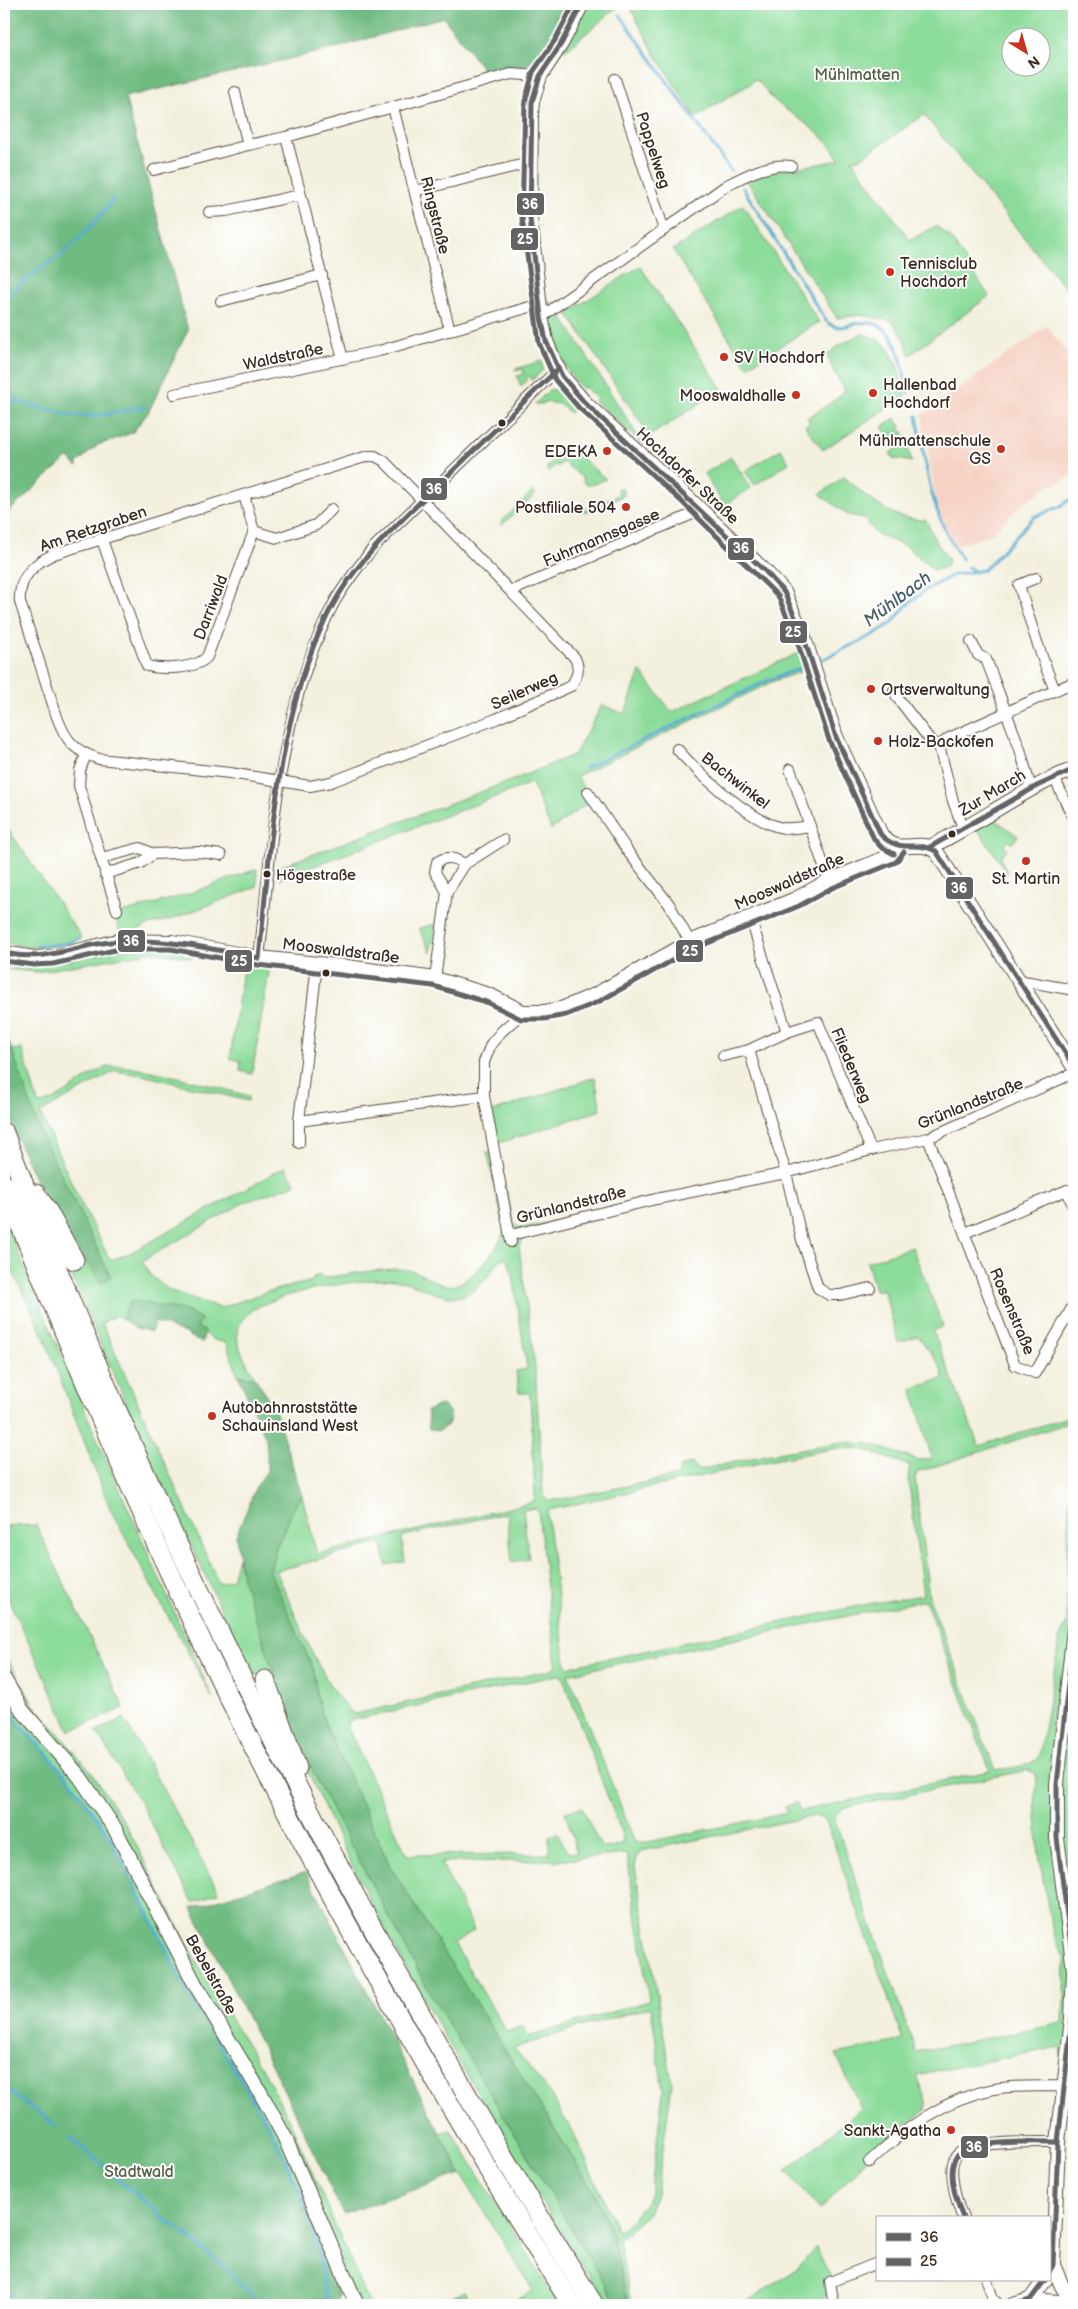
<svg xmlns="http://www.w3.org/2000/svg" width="1078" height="2309" font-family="'Balsamiq Sans',sans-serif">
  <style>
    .built { fill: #f5d2c3 }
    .green { fill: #8bdb9a; stroke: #63825c; fill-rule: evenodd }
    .forest { fill: #70bb82; stroke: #567250 }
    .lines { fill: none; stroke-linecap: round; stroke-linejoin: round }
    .stream { stroke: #56abd2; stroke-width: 3 }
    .minor-casing { stroke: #57483b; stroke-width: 12 }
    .tertiary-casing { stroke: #57483b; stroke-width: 16 }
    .motorway-casing { stroke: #57483b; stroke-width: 21 }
    .minor { stroke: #fff; stroke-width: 10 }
    .tertiary { stroke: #fff; stroke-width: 14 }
    .motorway { stroke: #fff; stroke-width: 19 }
    .bus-1-casing { stroke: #fff; stroke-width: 9 }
    .bus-2-casing { stroke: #fff; stroke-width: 9 }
    .bus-1 { stroke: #646363; stroke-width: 5 }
    .bus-2 { stroke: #646363; stroke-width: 5 }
    .poi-dot { fill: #c8321e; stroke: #fff; stroke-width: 2 }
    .bus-dot { fill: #3b2a1e; stroke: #fff; stroke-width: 2 }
    .labels { text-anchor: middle; stroke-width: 4; stroke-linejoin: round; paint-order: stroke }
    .bus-label { font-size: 15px; fill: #3b2a1e; stroke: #fff; text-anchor: start }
    .park-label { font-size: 16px; fill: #535f43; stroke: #fff }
    .street-label { font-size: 16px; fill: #3b2a1e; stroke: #fff }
    .poi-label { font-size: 16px; fill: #3b2a1e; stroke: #fff; text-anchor: start }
    .water-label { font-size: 18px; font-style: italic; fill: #465e66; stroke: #fff }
    .line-badge { stroke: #fff; stroke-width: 2 }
    .badge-label { font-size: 14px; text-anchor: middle; font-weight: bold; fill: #fff }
  </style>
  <rect width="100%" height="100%" fill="#fff"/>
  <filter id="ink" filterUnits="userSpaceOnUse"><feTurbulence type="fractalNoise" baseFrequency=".02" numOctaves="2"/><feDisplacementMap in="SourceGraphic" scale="10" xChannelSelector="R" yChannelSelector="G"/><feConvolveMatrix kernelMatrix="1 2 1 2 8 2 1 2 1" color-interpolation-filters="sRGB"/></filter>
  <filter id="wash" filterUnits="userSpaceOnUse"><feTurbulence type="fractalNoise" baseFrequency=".0096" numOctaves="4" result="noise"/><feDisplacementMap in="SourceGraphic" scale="20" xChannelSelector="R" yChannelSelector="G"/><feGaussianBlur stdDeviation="1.12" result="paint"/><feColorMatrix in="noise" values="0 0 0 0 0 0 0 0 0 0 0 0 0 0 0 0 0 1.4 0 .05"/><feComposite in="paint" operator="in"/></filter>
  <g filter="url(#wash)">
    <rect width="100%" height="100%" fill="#f3f0de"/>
    <polygon class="built" points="1047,326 1074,362 1074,476 1047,487 1024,502 992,534 955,546 944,525 936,500 922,415"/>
    <g class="green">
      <polygon points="573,4 621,4 565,51 554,41 570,14"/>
      <path d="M628,4h446v295l-150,-184 -65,44 -7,1 58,80 26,-14 14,11 39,59 -79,59 -7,-18 -11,-16 -32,-6 -23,3 -93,-142c32,-6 64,-9 95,-16 -13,-28 -43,-41 -66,-61 -7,-6 -10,-14 -18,-20l-6,6 -28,16 -25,17 -41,-64zM1010,38h30v30h-30z"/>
      <polygon points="743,205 819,322 747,367 673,250"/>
      <polygon points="640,266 722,389 650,436 567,313"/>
      <path d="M560,314l85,133 -50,-46 2,-2 -12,-12 -3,2c-19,-22 -25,-41 -33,-68z"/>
      <path d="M861,334c34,5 37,35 44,62l-82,54 -18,-24 5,-3 -3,-5 31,-20 7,-8 -11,-18 -7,-17 11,-9z"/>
      <polygon points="542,361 543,370 532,380 530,376 527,377 527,380 521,387 517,376 524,374 523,369 516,371 515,369"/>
      <polygon points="559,389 577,407 570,413 560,404 543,402 543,404 535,404 549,390"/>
      <polygon points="895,418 901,427 899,429 901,432 903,431 912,462 893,458 890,453 898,448 882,427"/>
      <polygon points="566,445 606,479 589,486 583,481 584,479 563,462 557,467 555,465 549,472 546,469"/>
      <polygon points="781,449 789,463 755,485 745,471"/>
      <polygon points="731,457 751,488 724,505 704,474"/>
      <path d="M844,477c25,21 47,44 82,43l10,22 13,18 -2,6 -13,5 -27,-24 -32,-14 -11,-15 -16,-3 -28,-21z"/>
      <polygon points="621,487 625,495 584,513 583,510 619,495 617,489"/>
      <polygon points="533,491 536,494 502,525 500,523"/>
      <polygon points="800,652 806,670 774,681 577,776 590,801 551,830 532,783 280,879 281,866 518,778 575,754 602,705 625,714 640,671 672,712"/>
      <polygon points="994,819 1018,836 1012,844 1007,840 1004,846 1007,850 1000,857 1008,874 976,827"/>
      <path d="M4,823l76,112 1,4c-26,12 -50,9 -77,4z"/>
      <polygon points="257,869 257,887 172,919 148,925 132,933 119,930 115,915 185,895"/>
      <polygon points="436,924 431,949 431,953 419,928"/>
      <polygon points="140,945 196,952 192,958 152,952 37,972 6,969 16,962 52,964"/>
      <polygon points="244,962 270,966 252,1074 240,1071 241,1061 230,1058"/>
      <path d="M22,1049l16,54 2,1c19,-2 47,-30 67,-37 21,-6 116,22 142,29l-1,5 -106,-26 -27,-4 -75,42 39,86 31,61 20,-7 155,-86 11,17 -53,19 -101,58 8,14 19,15 52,18 45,-16 47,-11v-4l8,-2 1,3c24,-3 49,-8 73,-9 43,-1 45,40 86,-3 11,-12 21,-24 23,-39l-17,-75 10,-1 17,73 7,4 177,-35 -173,43 -6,11 16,119 8,128 7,7 128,-25 1,-9 13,-4 8,7 66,-15 76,-13 28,2 48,16 14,-1 -20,-70 32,-11 -5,-14 -21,-28 -20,6 -14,-52h-9l-8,-28 45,-15 31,79 -10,5 46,115 95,-31v9l-6,-1 -150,49 -3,5 14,120 66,173c12,-2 37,-3 44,-13l21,-121 7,-13v-78l4,-79 3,-17v618l-12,-3 -1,-17 -145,28 11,29 -1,6 -45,34 -61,66 -34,-39 75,-62 -25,-55 67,-14 -77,-219 -5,-4 -6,-1 -174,35 -5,7 -1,9 37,216 -15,110 -11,23 -27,24 12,65h-3l-15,-67 -17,-43 -206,-329 -65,-142 -9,-32 -2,-22 -44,-98 5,-22 18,-40 9,-14 15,58 213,-51 5,-4 -5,-106h-11l-3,-22 11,-2 -14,-93 -5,-15 -4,-3 -4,2c-10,13 -21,32 -38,36 -24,5 -42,-13 -66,-16 -29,-3 -125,13 -147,33 -5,3 -9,10 -11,16 -4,17 10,34 17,49l-17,-3 -12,-32 -12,-3 -17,-13 4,-8 -64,-18 -8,1 -7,17 -5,-4 -15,8 117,261 13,-5 6,-22 4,20 48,144 32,70 108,202 187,312h-10c-48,-74 -93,-149 -137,-225 -76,-129 -147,-262 -201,-401l-18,-6 -113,-241 -70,-165 14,-10 -70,-207zM838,1448l24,1 48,17 -2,9 15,120 -55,9 -290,61 -8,2 -4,-2 -19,-150 2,-5 229,-51zM536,1508l2,4 18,152 -4,6 -197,44c-27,-13 -65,-113 -79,-143l103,-28 3,1 4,21 19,-3 -3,-23 2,-3 103,-23 5,49 17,-3 -6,-49zM925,1600l65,171 -190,40 -3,-8 -12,3 2,7 -139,29h-13l-67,-168zM558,1675l4,1 59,156 2,6 -2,6 -14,4 -6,-1 -19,-39 -17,4 12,41h-9l-11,-20 -8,3v18l-142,1 -60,-129 1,-5zM1028,1770l6,3 3,5 -2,27 4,50 9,53 6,29 11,22 -2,64 -147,29 -81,-231 1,-7 7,-6zM627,1854l22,147 -121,36 -5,-11 -16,6 -53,-88 20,-14 -33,-68 125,-2zM651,2007l12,84 -12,99c-6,17 -19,30 -33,42l-42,-94 -27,-46 -35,-44 66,-21z"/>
      <polygon points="595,1077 601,1110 496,1144 492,1112"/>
      <polygon points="4,1218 94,1432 213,1699 111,1511 44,1337 4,1253"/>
      <polygon points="36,1525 124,1708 70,1731 4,1590 4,1526"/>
      <polygon points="4,1652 33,1704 90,1770 125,1823 206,1980 265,2073 290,2122 370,2305 350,2305 344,2292 338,2297 328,2262 277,2139 190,1996 107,1832 70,1780 11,1715 4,1701"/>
      <polygon points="124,1718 219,1892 193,1903 141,1804 96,1731"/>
      <polygon points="451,2130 559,2305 507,2305 533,2291 461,2174 440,2133"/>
      <polygon points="816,2247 830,2276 826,2284 825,2296 816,2305 742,2305 799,2267"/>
      <polygon points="465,2291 472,2305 447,2305 445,2301"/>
    </g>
    <g class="forest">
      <path d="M4,4h569c-5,17 -18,42 -33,53 -13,11 -36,14 -52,19l-45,-59 -111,32 -207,48 63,233 -40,83 -16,20 -34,12 -21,18v4l-9,-10 -64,59z"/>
      <polygon points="4,1027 40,1131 111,1277 101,1283 82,1257 37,1183 18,1141 4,1102"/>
      <polygon points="137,1301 187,1311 201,1319 197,1327 205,1331 202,1343 185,1333 155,1322 151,1332 136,1328 122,1319 129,1302"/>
      <polygon points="238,1375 255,1378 274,1407 302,1496 293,1510 275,1550 270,1572 314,1670 316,1692 325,1724 390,1866 596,2195 613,2238 628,2305 617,2305 430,1993 322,1791 290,1721 242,1577 236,1536 256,1487 267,1471 267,1452 266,1439"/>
      <path d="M440,1405c10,2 12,12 8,20l-10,6 -9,-2 -2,-18z"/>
      <polygon points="4,1701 11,1715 70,1780 107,1832 190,1996 277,2139 328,2262 339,2305 4,2305"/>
      <polygon points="306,1872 461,2174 343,2214 281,2084 192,1908"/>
    </g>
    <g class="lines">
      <g class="stream">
        <polyline points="620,15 731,171"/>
        <path d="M743,188l83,133c10,9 16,6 28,3 44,-11 47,39 54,69"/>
        <polyline points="4,298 38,270 61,256 98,219 114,198"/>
        <polyline points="4,398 64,414 95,416 144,407"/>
        <path d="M917,416c9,49 14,102 45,143"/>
        <polyline points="968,567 976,572"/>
        <polyline points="815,663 873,635 892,623 906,606 924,591 953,575 984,570 1034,517 1059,507 1074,497"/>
        <polyline points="585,768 769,680 809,665"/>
        <polyline points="37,946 66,944 79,939"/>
        <polyline points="6,964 18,966"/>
        <polyline points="4,1699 17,1721 70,1780 107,1832 190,1996 272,2131 308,2210 319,2257 327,2305"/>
        <polyline points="4,2088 57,2126"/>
        <polyline points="70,2137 143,2201 223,2265 261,2305"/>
        <polyline points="4,2286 16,2305"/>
      </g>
    </g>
  </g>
  <g filter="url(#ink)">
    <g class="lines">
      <g class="minor-casing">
        <g id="minor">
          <polyline points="615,79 664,230"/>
          <polyline points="235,92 248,145"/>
          <polyline points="393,107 450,331"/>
          <polyline points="286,137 343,359"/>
          <polyline points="154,170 248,145 286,137 511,74 540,76"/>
          <polyline points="415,191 529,163"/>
          <polyline points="209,212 226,211 300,195"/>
          <polyline points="221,301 322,275"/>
          <path d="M541,317l186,-132c19,-10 43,-22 64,-19"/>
          <polyline points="174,394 379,351 540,304"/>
          <path d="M368,456h7l9,5 191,197c5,11 3,17 -4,28l-75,33 -165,63 -21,4 -80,-13 -131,-14c-25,-8 -33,-18 -42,-42l-37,-115c-2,-24 14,-39 34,-48z"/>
          <polyline points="254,531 277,538 316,525 332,509"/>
          <path d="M102,540l45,126c16,4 49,3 60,-9l47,-126 -10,-36"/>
          <path d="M1036,578l-17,7c11,36 21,71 36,105"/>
          <polyline points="511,591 702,510"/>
          <polyline points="971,641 978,655 986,659 1020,749 1031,789"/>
          <polyline points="894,690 897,697 930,740 939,746 953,801 964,830"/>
          <polyline points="939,746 949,738 1074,682"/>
          <path d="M677,749c20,23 77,76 107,79 8,1 18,-1 26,-2"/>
          <polyline points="86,755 80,770 79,786 117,910"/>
          <polyline points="790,769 829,881"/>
          <polyline points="1054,777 1074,820"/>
          <polyline points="588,792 629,853 669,904 690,942"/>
          <polyline points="101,858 140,848 153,854"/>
          <polyline points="105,874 141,863 153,854 199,852 221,855"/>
          <path d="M447,892l-12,-20 2,-10c11,-7 17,-4 28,2"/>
          <path d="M259,958c14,-119 18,-247 75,-355 11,-20 26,-38 40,-56l184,-178"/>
          <polyline points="435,979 447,892 465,864 503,840"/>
          <polyline points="1018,980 1074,990"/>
          <polyline points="787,1032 818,1022 871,1150"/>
          <polyline points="749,1050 786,1173 802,1240 818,1288 829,1295 840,1295 870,1288"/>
          <polyline points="723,1056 749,1050 787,1032 750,917"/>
          <polyline points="299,1121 484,1096"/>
          <polyline points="928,1138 1015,1365 1035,1373 1074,1304"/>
          <polyline points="299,1143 299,1121 317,964"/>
          <polyline points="965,1233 1067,1190 1074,1209"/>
          <polyline points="511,1235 656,1199 786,1173 871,1150 928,1138 1074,1073"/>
          <polyline points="511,1242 484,1096 484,1062 491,1044 501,1032 523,1012"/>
          <path d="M869,2162c35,-33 76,-64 125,-73 23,-4 48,-2 70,-3"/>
          <path d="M963,2218c-6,-13 -17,-52 -6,-63 15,-15 80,-13 101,-13"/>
          <polyline points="987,2280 993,2299 999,2305"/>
          <polyline points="834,2305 830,2282 877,2263"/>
        </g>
      </g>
      <g class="tertiary-casing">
        <g id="tertiary">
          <path d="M582,4l-21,40 -21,32 -8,26 -1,13 -1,103 11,99 5,24 8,20 8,15 23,27 102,94 79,75 18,20 20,46 32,99 45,98c18,23 36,2 55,16l138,216"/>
          <path d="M930,847c49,-24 93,-58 144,-78"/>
          <polyline points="4,953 34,958 53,957 118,941 172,942 259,958 347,967 435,979 489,995 523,1012 544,1012 564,1008 595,995 690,942 796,899 829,881 893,855 898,848"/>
          <polyline points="4,1679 22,1710 80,1777 115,1829 195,1984 260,2092 284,2136 357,2305"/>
          <polyline points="1030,2300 1045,2280"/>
          <polyline points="1073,2303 1062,2286 1053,2265 1058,2142 1072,2018 1074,1970 1057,1838 1057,1784 1074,1629"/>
          <polyline points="1013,2305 1030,2300 1074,2303"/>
        </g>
      </g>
      <g class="motorway-casing">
        <g id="motorway">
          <path d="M4,1133c154,410 358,801 590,1172"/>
          <path d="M4,1184c53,133 108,265 169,396 115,250 252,492 399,725"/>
          <polyline points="36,1194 48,1212 74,1260"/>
          <polyline points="265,1680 297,1768"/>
        </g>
      </g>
      <use href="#minor" class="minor"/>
      <use href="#tertiary" class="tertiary"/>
      <use href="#motorway" class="motorway"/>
      <g class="bus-1-casing">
        <g id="bus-1">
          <path d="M582,4l-21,40 -21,32 -8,26 -2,116 11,99 5,24 16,35 23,27 181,169 18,20 20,46 32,99 45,98c19,19 34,5 55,16l138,216"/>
          <polyline points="930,847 1037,786 1074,769"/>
          <path d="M4,953c49,10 72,-10 117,-12 47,-2 93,8 138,17"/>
          <path d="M259,958c12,-113 19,-263 79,-362 26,-43 63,-75 98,-109 41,-39 81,-79 122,-118"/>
          <path d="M963,2218c-6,-16 -15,-40 -9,-57 8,-23 83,-19 104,-19"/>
          <polyline points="1049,2272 1053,2265 1058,2142 1072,2018 1074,1970 1057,1838 1057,1784 1074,1629"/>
          <polyline points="1013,2305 1030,2300 1045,2280"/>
        </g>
      </g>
      <g class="bus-2-casing">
        <g id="bus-2">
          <polyline points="574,4 555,40 533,72 525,102 522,218 539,343 555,380 579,408 682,502 778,596 797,641 829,740 874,839 881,847 894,854"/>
          <polyline points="4,961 34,965 53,964 119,949 171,949 258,965 433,986 486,1002 521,1019 545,1019 566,1015 598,1002 693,949 799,906 832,888 896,862 904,852"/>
        </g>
      </g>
      <use href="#bus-1" class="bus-1"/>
      <use href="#bus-2" class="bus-2"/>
    </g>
  </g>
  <g class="poi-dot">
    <circle cx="890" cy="272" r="5"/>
    <circle cx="724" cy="357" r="5"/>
    <circle cx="873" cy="393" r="5"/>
    <circle cx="796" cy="395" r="5"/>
    <circle cx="1001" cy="449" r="5"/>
    <circle cx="607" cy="451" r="5"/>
    <circle cx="626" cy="507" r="5"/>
    <circle cx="871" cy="689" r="5"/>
    <circle cx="878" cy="741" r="5"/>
    <circle cx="1026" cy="861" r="5"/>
    <circle cx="212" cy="1416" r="5"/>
    <circle cx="951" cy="2130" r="5"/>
  </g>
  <g class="bus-dot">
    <circle cx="502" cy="423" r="4.5"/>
    <circle cx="952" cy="834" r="4.5"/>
    <circle cx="267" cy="874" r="4.5"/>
    <circle cx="326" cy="973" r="4.5"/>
  </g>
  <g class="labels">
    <g class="bus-label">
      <text x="276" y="880">Högestraße</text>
    </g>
    <g class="park-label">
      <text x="857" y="80">Mühlmatten</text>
      <text x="139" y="2177">Stadtwald</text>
    </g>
    <g class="street-label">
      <text transform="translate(654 150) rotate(72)" y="6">Pappelweg</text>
      <text transform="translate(436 215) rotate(76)" y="6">Ringstraße</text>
      <text transform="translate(283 356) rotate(-12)" y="6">Waldstraße</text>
      <text transform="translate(688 475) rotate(43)" y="6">Hochdorfer Straße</text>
      <text transform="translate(93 528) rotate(-19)" y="6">Am Retzgraben</text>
      <text transform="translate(601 537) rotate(-23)" y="6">Fuhrmannsgasse</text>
      <text transform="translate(210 607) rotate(-69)" y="6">Darriwald</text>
      <text transform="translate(524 690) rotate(-24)" y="6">Seilerweg</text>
      <text transform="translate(736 780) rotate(38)" y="6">Bachwinkel</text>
      <text transform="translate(992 792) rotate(-31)" y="6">Zur March</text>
      <text transform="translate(789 881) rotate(-24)" y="6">Mooswaldstraße</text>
      <text transform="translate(341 950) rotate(7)" y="6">Mooswaldstraße</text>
      <text transform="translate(852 1065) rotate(67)" y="6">Fliederweg</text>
      <text transform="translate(970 1103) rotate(-22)" y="6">Grünlandstraße</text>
      <text transform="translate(571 1204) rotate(-14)" y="6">Grünlandstraße</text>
      <text transform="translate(1013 1311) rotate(67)" y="6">Rosenstraße</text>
      <text transform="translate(212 1974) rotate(61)" y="6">Bebelstraße</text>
    </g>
    <g class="poi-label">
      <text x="900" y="269">Tennisclub<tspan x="900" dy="18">Hochdorf</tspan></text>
      <text x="734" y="363">SV Hochdorf</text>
      <text x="883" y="390">Hallenbad<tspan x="883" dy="18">Hochdorf</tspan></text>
      <text x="786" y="401" text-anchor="end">Mooswaldhalle</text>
      <text x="991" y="446" text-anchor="end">Mühlmattenschule<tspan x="991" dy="18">GS</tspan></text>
      <text x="597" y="457" text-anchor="end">EDEKA</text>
      <text x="616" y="513" text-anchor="end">Postfiliale 504</text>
      <text x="881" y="695">Ortsverwaltung</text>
      <text x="888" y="747">Holz-Backofen</text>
      <text x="1026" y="884" text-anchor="middle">St. Martin</text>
      <text x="222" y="1413">Autobahnraststätte<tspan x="222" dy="18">Schauinsland West</tspan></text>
      <text x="941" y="2136" text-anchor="end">Sankt-Agatha</text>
    </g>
    <g class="water-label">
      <text transform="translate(897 599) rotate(-37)" y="6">Mühlbach</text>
    </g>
  </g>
  <g class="line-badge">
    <rect x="516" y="192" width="29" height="24" rx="5" fill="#646363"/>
    <rect x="510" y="227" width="29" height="24" rx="5" fill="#646363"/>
    <rect x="420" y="477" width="28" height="24" rx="5" fill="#646363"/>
    <rect x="727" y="537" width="28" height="24" rx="5" fill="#646363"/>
    <rect x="779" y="620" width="29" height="24" rx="5" fill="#646363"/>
    <rect x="945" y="876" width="29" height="24" rx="5" fill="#646363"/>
    <rect x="117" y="929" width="29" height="24" rx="5" fill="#646363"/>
    <rect x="675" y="939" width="29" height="24" rx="5" fill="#646363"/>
    <rect x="224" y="949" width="29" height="24" rx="5" fill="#646363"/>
    <rect x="960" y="2135" width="29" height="24" rx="5" fill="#646363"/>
  </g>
  <g class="badge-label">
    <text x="530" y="209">36</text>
    <text x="525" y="244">25</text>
    <text x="434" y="494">36</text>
    <text x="741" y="553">36</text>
    <text x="793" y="637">25</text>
    <text x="959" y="893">36</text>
    <text x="131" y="946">36</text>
    <text x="690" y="956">25</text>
    <text x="239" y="966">25</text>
    <text x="974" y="2152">36</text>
  </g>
  <rect width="1078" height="2309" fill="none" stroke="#fff" stroke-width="20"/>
  <rect x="876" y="2216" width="175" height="65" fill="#ffffff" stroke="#b1aaa5"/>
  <rect x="886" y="2233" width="25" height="8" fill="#646363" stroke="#b1aaa5"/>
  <text x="920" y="2242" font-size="15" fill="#3b2a1e">36</text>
  <rect x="886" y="2258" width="25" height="8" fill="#646363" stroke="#b1aaa5"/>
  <text x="920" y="2266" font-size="15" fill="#3b2a1e">25</text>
  <g transform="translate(1026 52) rotate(143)"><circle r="24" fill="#ffffff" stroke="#b1aaa5"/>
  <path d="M0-4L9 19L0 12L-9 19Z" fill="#c8321e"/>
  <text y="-8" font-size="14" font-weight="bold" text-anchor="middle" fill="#3b2a1e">N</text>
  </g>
</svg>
